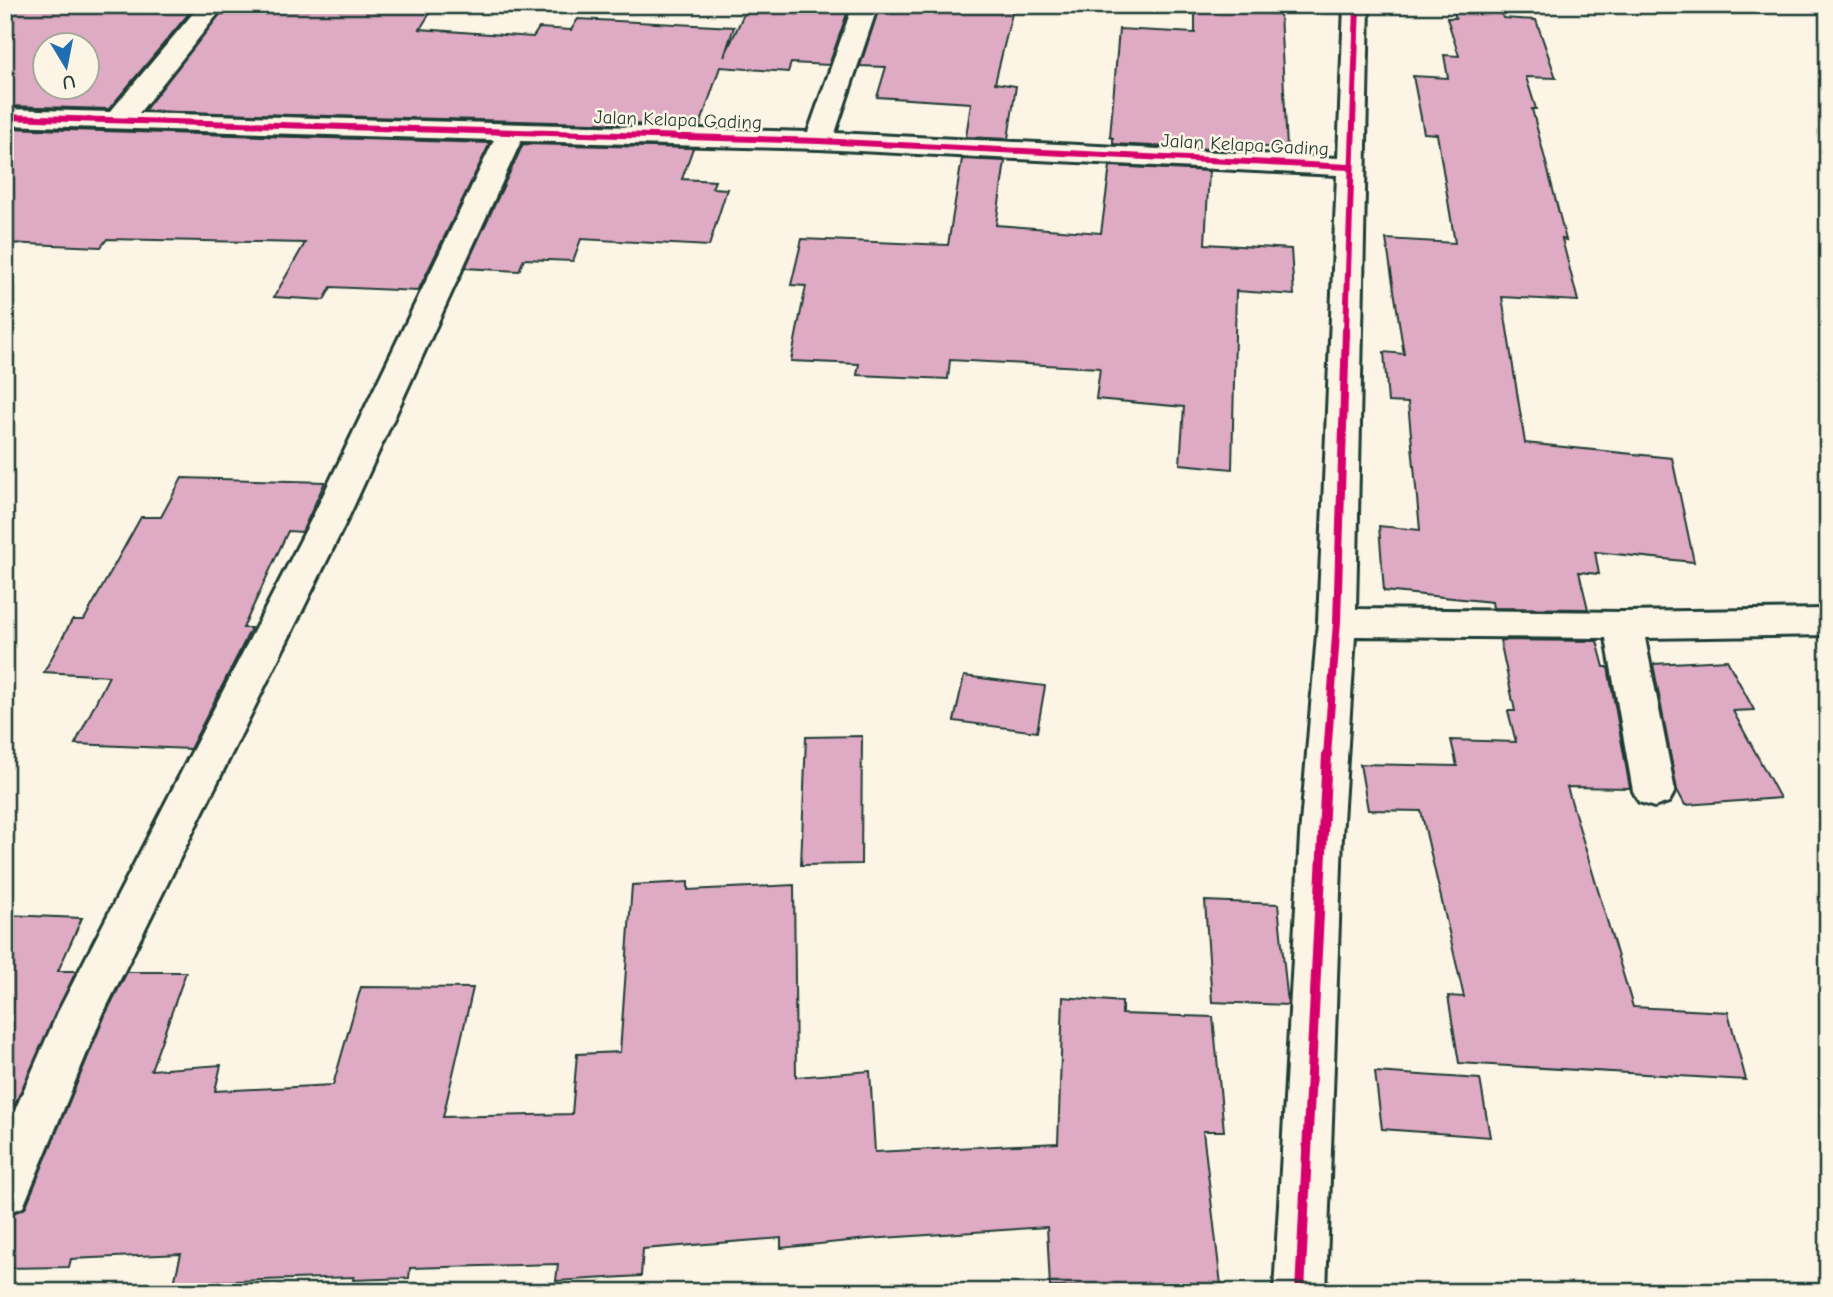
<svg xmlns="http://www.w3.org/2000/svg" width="1833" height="1297" font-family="'Comic Neue',sans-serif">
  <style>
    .building { fill: #dfaac4; stroke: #1f3d34; stroke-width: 2; fill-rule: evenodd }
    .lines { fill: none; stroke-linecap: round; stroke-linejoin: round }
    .minor-casing { stroke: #1f3d34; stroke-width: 6 }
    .minor { fill: #fcf5e5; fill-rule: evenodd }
    .cycleway-far2-casing { stroke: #fcf5e5; stroke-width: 10 }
    .cycleway-far1-casing { stroke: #fcf5e5; stroke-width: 12 }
    .cycleway-casing { stroke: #fcf5e5; stroke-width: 15 }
    .cycleway-far2 { stroke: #d6006c; stroke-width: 6 }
    .cycleway-far1 { stroke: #d6006c; stroke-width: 8 }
    .cycleway { stroke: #d6006c; stroke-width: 10 }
    .labels { text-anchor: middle; stroke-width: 5; stroke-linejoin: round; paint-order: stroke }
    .far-street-label { font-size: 19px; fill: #1f3d34; stroke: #fcf5e5 }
  </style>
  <rect width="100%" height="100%" fill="#fcf5e5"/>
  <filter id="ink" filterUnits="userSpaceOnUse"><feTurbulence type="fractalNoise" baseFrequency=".0143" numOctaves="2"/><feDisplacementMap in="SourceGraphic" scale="14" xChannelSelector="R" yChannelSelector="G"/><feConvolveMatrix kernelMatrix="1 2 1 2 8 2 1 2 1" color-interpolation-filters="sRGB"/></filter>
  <g filter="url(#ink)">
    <g class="building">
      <path d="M5,5h191l-87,104 -104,-3zM46,46h42v42h-42z"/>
      <polygon points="227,5 435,5 420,29 533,37 539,28 571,30 578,19 734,27 724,57 748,5 850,5 829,65 791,63 788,72 720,67 700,126 144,111"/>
      <polygon points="880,5 1014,5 995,83 1016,86 1008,139 966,137 971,103 877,97 886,67 860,66"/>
      <polygon points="1195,5 1262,5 1263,13 1280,14 1287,148 1210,144 1210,149 1113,144 1113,138 1110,137 1119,29 1195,33"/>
      <polygon points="1451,5 1498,5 1503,18 1536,20 1556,78 1526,77 1536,109 1532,109 1566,240 1562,239 1578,301 1502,297 1525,443 1672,458 1694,562 1595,552 1599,574 1579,572 1588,609 1493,608 1492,602 1384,591 1379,526 1420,530 1408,403 1388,402 1384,352 1404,354 1386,239 1455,243 1437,134 1424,133 1413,76 1448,78 1444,55 1459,56 1447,18 1456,18"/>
      <polygon points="5,128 490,143 418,291 331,287 324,300 274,297 305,243 107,239 101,247 5,243"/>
      <polygon points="523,144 693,148 682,179 715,181 712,188 727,189 709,246 581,239 573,261 524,259 519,271 465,268"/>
      <polygon points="962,159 1005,161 996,225 1101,233 1110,166 1209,171 1205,244 1291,249 1294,295 1236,291 1232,469 1180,464 1184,407 1096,399 1100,368 950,360 948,379 857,375 859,364 791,361 806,286 791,285 802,239 948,245"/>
      <polygon points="182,478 325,482 302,532 288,531 243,628 251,628 240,651 190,749 75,744 109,676 44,672 72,620 84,620 141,517 161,517"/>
      <polygon points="1500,640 1597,641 1604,667 1608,667 1630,788 1567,787 1633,1007 1728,1012 1746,1080 1459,1063 1448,996 1464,997 1421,811 1368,810 1360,764 1457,766 1451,740 1516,742 1508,711 1515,711"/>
      <polygon points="1727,660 1754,710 1733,711 1780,798 1685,805 1677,790 1653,664"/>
      <polygon points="964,676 1045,686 1037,732 954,721"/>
      <polygon points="862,736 861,864 801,865 806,737"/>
      <polygon points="688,882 688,890 794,885 796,1077 870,1071 875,1152 1058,1143 1063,997 1122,1002 1122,1014 1213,1017 1224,1131 1203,1131 1221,1285 1050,1287 1047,1227 868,1239 781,1248 781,1238 643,1249 641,1276 556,1281 558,1264 410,1268 409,1278 353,1280 354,1277 174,1283 181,1254 71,1259 69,1267 5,1268 5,1216 25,1208 105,1015 127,972 186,972 151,1070 221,1065 215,1091 333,1085 361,987 473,988 443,1117 572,1114 577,1054 620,1052 632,885"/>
      <polygon points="1205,901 1278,904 1288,1005 1212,1002"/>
      <polygon points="5,915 82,918 58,971 76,971 5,1126"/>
      <polygon points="1375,1072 1480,1079 1490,1137 1382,1129"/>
    </g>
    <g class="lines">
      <g class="minor-casing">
        <polygon id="minor" points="200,5 225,5 139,113 808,132 853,5 878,5 835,133 1338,158 1344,5 1369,5 1356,609 1623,612 1828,609 1828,635 1645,638 1675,791 1669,802 1654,807 1639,802 1633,791 1606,638 1355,636 1342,836 1326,1292 1274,1292 1300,836 1318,622 1337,175 819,149 521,141 350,514 103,1014 23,1207 5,1214 5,1133 58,1012 314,514 494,140 5,125 5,109 110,112"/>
      </g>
      <use href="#minor" class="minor"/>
      <g class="cycleway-far2-casing">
        <g id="cycleway-far2">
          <polyline points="5,117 819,141 1350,167"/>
          <polyline points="1346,332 1357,5"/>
        </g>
      </g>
      <g class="cycleway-far1-casing">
        <polyline id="cycleway-far1" points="1327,756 1337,622 1346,330"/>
      </g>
      <g class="cycleway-casing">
        <polyline id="cycleway" points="1300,1292 1327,754"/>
      </g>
      <use href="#cycleway-far2" class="cycleway-far2"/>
      <use href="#cycleway-far1" class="cycleway-far1"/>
      <use href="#cycleway" class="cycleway"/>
    </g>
  </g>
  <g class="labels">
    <g class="far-street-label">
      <text transform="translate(678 119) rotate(2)" y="7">Jalan Kelapa Gading</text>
      <text transform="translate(1245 144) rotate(3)" y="7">Jalan Kelapa Gading</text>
    </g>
  </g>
  <rect width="1833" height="1297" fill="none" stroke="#fcf5e5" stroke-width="28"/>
  <rect x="14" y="14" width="1805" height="1269" fill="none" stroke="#1f3d34" stroke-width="2.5" filter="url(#ink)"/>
  <g transform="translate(66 66) rotate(170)"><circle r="33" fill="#fcf5e5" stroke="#a4ab9e" stroke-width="2"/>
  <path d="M0-5L12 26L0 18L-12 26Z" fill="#1f6fb2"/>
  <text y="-10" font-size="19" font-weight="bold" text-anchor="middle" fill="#1f3d34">U</text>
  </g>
</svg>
